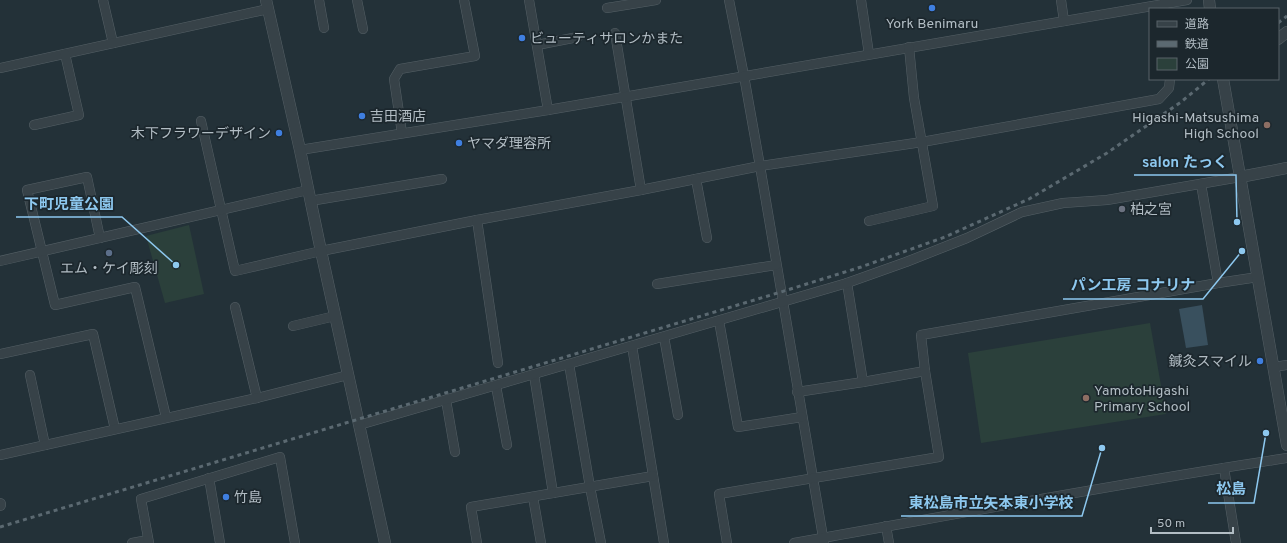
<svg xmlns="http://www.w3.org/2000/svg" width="1287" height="543" font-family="Overpass,'Noto Sans JP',sans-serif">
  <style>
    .green { fill: #2b403b }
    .water { fill: #39505e }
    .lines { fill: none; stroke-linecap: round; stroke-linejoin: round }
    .minor-casing { stroke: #556066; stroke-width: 10 }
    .tertiary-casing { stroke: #556066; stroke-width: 12 }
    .minor { stroke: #374248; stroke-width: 9 }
    .tertiary { stroke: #374248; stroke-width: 11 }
    .rail { stroke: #5b6971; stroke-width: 3; stroke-dasharray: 4 4; stroke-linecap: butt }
    .shop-dot { fill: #3f7fe0; stroke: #1c272d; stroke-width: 1.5 }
    .education-dot { fill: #8d6e63; stroke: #1c272d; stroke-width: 1.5 }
    .worship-dot { fill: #6b7280; stroke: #1c272d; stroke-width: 1.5 }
    .service-dot { fill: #5c6f8a; stroke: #1c272d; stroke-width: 1.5 }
    .labels { text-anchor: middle; stroke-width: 3.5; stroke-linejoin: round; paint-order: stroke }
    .poi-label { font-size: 14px; fill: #b2bdc4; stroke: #1c272d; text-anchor: start }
    .leader { fill: none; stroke: #8dc8ef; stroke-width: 1.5 }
    .callout-dot { fill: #8dc8ef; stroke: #1c272d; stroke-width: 1.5 }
    .callout-label { font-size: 15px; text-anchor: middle; font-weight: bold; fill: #8dc8ef; stroke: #1c272d; stroke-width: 3.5; stroke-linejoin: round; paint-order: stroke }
  </style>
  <rect width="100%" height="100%" fill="#233138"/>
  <g class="green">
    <polygon points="189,225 204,294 165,303 146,236"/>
    <polygon points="1150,323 1166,414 981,443 968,353"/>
  </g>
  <polygon class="water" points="1202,305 1208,345 1186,348 1179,309"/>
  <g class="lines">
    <g class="minor-casing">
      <g id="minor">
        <polyline points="103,0 113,43"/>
        <polyline points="319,0 324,28"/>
        <polyline points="357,0 363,29"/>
        <polyline points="529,0 548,110"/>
        <polyline points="729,0 744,76 760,166 824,543"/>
        <polyline points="861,0 869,54"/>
        <polyline points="1061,0 1064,21"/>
        <polyline points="607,8 656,0"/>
        <polyline points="615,33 641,190"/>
        <polyline points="537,45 578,37"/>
        <polyline points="0,68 268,9"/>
        <polyline points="201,121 235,271 321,251 477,220 641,190 760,166 922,142 1159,99 1169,88 1170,79"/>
        <polyline points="34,125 79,115 65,54"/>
        <polyline points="402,133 394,79 400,69 475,56 464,0"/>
        <polyline points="300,150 548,110 1187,0"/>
        <polyline points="696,179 707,238"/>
        <polyline points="1201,184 1218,283 1258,277"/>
        <polyline points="310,201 442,179"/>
        <polyline points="477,220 498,363"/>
        <polyline points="869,221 933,206 914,98 909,47"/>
        <polyline points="100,238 87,177 27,190 55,305 135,287 166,417"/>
        <polyline points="0,261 308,190"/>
        <polyline points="847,283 863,382"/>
        <polyline points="657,284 776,265"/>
        <polyline points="235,307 257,398"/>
        <polyline points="719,321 738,427 802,417"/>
        <polyline points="293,326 335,316"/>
        <polyline points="664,337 678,415"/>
        <polyline points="632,346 664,543"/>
        <polyline points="0,354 93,334 115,429"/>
        <polyline points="569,364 590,487 601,543"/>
        <polyline points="1274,367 1287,365"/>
        <polyline points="30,375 45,445"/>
        <polyline points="534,375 553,493"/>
        <polyline points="496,386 507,445"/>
        <polyline points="797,392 863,382 925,371"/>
        <polyline points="446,400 455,452"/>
        <polyline points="359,425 847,283 906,262 967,238 1022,212 1063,203 1107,200 1240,177"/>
        <polyline points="0,455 257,398 348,375"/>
        <polyline points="1224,468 1236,543"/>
        <polyline points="209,478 220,543"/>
        <polyline points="533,497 541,543"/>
        <polyline points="886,526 889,543"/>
        <polyline points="132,543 148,540"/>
        <polyline points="149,543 141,499 280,457 295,543"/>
        <polyline points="477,543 471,507 653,476"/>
        <polyline points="727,543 719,494 939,457 925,371 921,335 1218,283"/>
        <path d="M794,543c164,-29 328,-60 493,-85"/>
      </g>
    </g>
    <g class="tertiary-casing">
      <g id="tertiary">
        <polyline points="266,0 300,150 321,251 385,543"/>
        <polyline points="1209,0 1210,9"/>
        <polyline points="1278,39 1287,32"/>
        <polyline points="1223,79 1287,445"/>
        <polyline points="1240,177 1287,168"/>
        <polyline points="0,504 0,505"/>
      </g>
    </g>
    <use href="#minor" class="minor"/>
    <use href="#tertiary" class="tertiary"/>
    <g class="rail">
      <polyline points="1278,23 1287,16"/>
      <polyline points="0,527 781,292 861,267 945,237 1029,199 1107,153 1181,102 1209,79"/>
    </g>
  </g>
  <g class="shop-dot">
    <circle cx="932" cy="8" r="4"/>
    <circle cx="522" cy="38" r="4"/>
    <circle cx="362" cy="116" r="4"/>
    <circle cx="279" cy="133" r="4"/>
    <circle cx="459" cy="143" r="4"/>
    <circle cx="1260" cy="361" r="4"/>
    <circle cx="226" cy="497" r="4"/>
  </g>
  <g class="education-dot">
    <circle cx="1267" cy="125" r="4"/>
    <circle cx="1086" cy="398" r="4"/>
  </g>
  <circle class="worship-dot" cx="1122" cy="209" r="4"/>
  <circle class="service-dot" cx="109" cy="253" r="4"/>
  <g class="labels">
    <g class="poi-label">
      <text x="932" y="28" text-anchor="middle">York Benimaru</text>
      <text x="530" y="43">ビューティサロンかまた</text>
      <text x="370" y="121">吉田酒店</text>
      <text x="1259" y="122" text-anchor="end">Higashi-Matsushima<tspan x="1259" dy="16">High School</tspan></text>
      <text x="271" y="138" text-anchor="end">木下フラワーデザイン</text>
      <text x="467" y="148">ヤマダ理容所</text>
      <text x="1130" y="214">柏之宮</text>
      <text x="109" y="273" text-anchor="middle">エム・ケイ彫刻</text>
      <text x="1252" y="366" text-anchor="end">鍼灸スマイル</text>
      <text x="1094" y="395">YamotoHigashi<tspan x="1094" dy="16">Primary School</tspan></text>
      <text x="234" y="502">竹島</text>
    </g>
  </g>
  <path class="leader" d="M1237 222L1236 175H1134M176 265L122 217H16M1242 251L1203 299H1063M1266 433L1254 503H1208M1102 448L1082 516H901"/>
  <g class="callout-dot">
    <circle cx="1237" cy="222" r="4"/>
    <circle cx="176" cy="265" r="4"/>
    <circle cx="1242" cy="251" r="4"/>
    <circle cx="1266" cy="433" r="4"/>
    <circle cx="1102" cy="448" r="4"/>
  </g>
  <g class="callout-label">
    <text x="1185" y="167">salon たっく</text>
    <text x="69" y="209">下町児童公園</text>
    <text x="1133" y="290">パン工房 コナリナ</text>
    <text x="1231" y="494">松島</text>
    <text x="991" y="508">東松島市立矢本東小学校</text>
  </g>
  <rect x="1149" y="8" width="130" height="72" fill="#1c272d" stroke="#586369"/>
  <rect x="1157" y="21" width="20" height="6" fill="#374248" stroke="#586369"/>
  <text x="1185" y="28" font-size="12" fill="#b2bdc4">道路</text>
  <rect x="1157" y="41" width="20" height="6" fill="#5b6971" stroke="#586369"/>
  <text x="1185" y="48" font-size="12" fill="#b2bdc4">鉄道</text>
  <rect x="1157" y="58" width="20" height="12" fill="#2b403b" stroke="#586369"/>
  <text x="1185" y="68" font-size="12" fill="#b2bdc4">公園</text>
  <path d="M1151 527v6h82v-6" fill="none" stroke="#b2bdc4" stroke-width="2"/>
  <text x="1157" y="527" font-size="12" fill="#b2bdc4" stroke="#1c272d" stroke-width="3" paint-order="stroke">50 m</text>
</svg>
